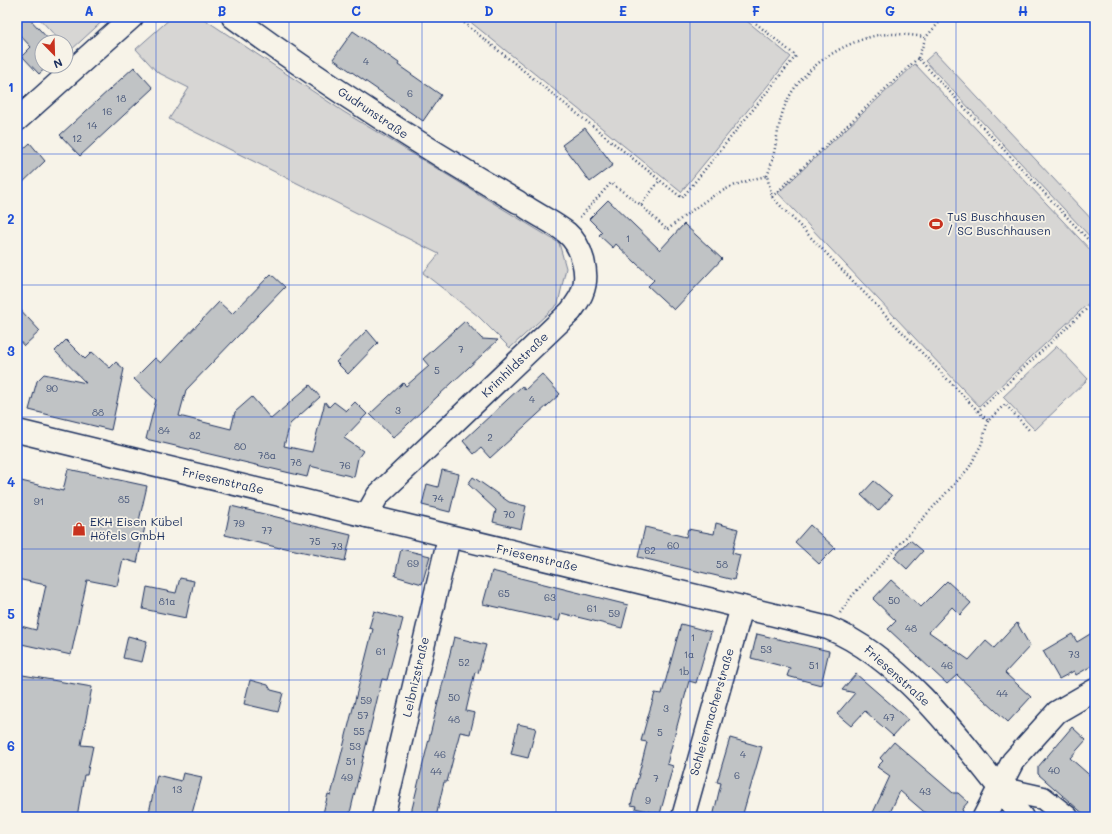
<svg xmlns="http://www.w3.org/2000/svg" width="1112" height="834" font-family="Mali,sans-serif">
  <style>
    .green { fill: #d7d6d4; stroke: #798299 }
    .building { fill: #c0c3c5; stroke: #1b2f5e }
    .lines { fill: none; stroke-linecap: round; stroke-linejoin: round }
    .street-casing { stroke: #1b2f5e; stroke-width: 25 }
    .secondary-casing { stroke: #1b2f5e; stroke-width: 25 }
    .path { stroke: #1b2f5e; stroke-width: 2.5; stroke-dasharray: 1 3; stroke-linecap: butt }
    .street { stroke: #f7f3e8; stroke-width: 22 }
    .secondary { stroke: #f7f3e8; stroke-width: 22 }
    .grid { fill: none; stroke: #1d4ed8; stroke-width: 1; stroke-opacity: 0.55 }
    .labels { text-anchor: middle; stroke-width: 3.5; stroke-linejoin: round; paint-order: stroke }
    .number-label { font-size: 10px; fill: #445478 }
    .street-label { font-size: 12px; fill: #1b2f5e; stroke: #f7f3e8 }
    .poi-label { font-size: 12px; fill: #1b2f5e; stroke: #f7f3e8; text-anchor: start }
    .neatline { fill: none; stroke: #1d4ed8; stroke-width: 1.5 }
    .grid-label { font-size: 13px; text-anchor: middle; font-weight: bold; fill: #1d4ed8 }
  </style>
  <rect width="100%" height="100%" fill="#f7f3e8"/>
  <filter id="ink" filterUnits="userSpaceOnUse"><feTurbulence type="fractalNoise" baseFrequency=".025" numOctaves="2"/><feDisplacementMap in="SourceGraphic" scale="8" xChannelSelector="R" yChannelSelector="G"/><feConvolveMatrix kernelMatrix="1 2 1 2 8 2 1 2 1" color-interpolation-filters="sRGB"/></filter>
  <g filter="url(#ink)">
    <g class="green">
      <polygon points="38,17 107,17 70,51 66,47 66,42 61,42"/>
      <polygon points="172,17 201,17 344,112 559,243 566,268 558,304 510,348 478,316 423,273 439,254 169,119 189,88 157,72 136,49"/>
      <polygon points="470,17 742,17 791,57 681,192 468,20"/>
      <polygon points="935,52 1095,223 1095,242 925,61"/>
      <polygon points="915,64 1095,255 1095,297 979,406 778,193"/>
      <polygon points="1057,346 1088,379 1035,430 1003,397"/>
    </g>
    <g class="building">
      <polygon points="17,17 28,17 51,42 42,42 42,66 48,66 39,74 22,56 31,47 17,32"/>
      <polygon points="353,31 399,63 398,65 441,95 423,121 333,59"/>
      <polygon points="134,67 153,88 80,156 60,135"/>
      <polygon points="585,128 613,165 590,182 562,145"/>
      <polygon points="30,143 45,161 17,188 17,155"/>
      <polygon points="608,200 660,250 684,224 722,259 674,310 648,286 654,280 616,244 613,248 599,235 602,232 589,219"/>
      <polygon points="271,274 285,287 186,390 179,416 231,429 235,412 252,397 271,419 310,385 320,397 290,424 284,446 312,452 325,402 329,407 334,402 346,411 355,402 367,414 344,438 363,451 358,458 354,477 310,466 307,477 146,439 156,400 134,379 155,358 161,363 219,302 232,314"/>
      <polygon points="17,306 40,331 24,346 17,338"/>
      <polygon points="465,321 482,339 498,340 393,438 370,414 403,383 406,386 429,366 423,359"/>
      <polygon points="367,330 378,343 348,374 336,362"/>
      <polygon points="66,340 85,359 92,352 110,368 116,362 124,369 111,430 29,410 37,381 44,374 86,383 55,351"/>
      <polygon points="542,374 560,394 490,458 481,448 474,454 463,441 522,386 525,390"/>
      <polygon points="68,469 147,486 139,521 146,522 137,563 123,559 117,586 87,580 71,655 17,643 17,625 36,630 46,585 17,579 17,480 63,491"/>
      <polygon points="442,470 459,474 450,512 422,505 427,484 438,487"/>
      <polygon points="473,477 509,502 526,506 521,529 493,522 496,510 468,484"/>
      <polygon points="874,481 892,496 878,511 861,495"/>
      <polygon points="231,506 351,535 345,561 281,547 280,548 225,535"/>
      <polygon points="716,523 738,529 732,553 740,555 734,580 638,557 645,527 686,537 688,529 714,534"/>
      <polygon points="810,525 835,548 819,564 795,542"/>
      <polygon points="910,540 923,551 907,569 894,557"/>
      <polygon points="401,549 430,556 422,584 395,576"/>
      <polygon points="492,571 628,605 622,628 561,613 559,621 483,604"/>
      <polygon points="180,578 194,581 186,618 143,609 147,587 176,593"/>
      <polygon points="891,580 921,607 947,581 971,603 960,615 952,607 929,632 969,660 986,641 994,648 1017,623 1030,646 1005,673 1031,697 1008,722 957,675 947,684 888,629 896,621 873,599"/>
      <polygon points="374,611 403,619 387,680 382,679 349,817 322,817 328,794 331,795 373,629 369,628"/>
      <polygon points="681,624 711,632 696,683 689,681 667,764 673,766 660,814 635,808 636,806 631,805 647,742 641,741 648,716 655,693 662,694"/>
      <polygon points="1095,631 1095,664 1076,675 1074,671 1059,679 1043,651 1072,634 1077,642"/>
      <polygon points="757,634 829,651 821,685 787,676 790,668 751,658"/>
      <polygon points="128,636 147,641 142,662 123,658"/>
      <polygon points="454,637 486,645 478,673 475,672 466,711 475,713 470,734 460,732 447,782 444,782 436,817 410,817"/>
      <polygon points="17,674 92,687 81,745 93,746 87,775 84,775 77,817 17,817"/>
      <polygon points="856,674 908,719 893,736 865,711 851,726 837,714 855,693 842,690"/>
      <polygon points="250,680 268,685 271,690 283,693 278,712 244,704"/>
      <polygon points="518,724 536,728 528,758 511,754"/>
      <polygon points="1072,727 1086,740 1070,758 1095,780 1095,817 1087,817 1038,774 1038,767"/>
      <polygon points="730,738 762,747 742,817 713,817 721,783 717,782"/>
      <polygon points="894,742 953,793 958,793 968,802 962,809 965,817 930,817 900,791 888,817 871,817 890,776 877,767 883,761 880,758"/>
      <polygon points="183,773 202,777 191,817 148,817 157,775 181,781"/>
    </g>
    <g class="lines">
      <g class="street-casing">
        <g id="street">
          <path d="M233,17c91,67 187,128 285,185"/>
          <path d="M366,516l12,-21 193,-184c4,-6 9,-12 11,-18 8,-19 0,-47 -15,-60 -12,-10 -28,-17 -41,-26"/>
          <polyline points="998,788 1043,798 1067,817"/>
          <polyline points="383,817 449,537"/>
          <polyline points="683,817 742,607"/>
          <polyline points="984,817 1013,761 1057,712 1095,690"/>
        </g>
      </g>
      <g class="secondary-casing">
        <g id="secondary">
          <polyline points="17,120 132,17"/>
          <path d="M17,431l811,197c77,31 143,125 194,189"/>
        </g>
      </g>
      <g class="path">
        <polyline points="467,17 463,22 682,198 796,56 748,17"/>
        <polyline points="918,58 926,37"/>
        <path d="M767,176c9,-21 9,-44 16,-65 13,-39 54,-66 91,-75 17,-4 35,-1 52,1l18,-20"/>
        <polyline points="772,197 918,58 1095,247"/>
        <polyline points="641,205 660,180"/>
        <path d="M580,217l31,-34 30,22 26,25c35,-28 55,-45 100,-54l5,21 206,214 117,-110"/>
        <polyline points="978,411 988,421 1005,404 1029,430"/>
        <polyline points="840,613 852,596 969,468 982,443 988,421"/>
      </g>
      <use href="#street" class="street"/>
      <use href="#secondary" class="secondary"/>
    </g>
  </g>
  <path class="grid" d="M156,17v800M289,17v800M422,17v800M556,17v800M690,17v800M823,17v800M956,17v800M17,154h1078M17,285h1078M17,417h1078M17,549h1078M17,680h1078"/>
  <defs>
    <g id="stadium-bare" transform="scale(1.08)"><path d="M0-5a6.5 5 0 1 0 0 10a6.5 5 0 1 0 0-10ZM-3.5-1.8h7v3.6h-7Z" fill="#c8321e" stroke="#f7f3e8" stroke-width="2.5" paint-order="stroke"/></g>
    <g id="shop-bare" transform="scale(1.08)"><path d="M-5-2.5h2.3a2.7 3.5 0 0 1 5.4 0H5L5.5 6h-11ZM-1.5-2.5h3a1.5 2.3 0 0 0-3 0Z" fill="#c8321e" stroke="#f7f3e8" stroke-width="2.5" paint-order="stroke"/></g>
  </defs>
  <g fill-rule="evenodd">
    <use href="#stadium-bare" x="936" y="224"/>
    <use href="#shop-bare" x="79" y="529"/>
  </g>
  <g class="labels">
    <g class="number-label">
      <text x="366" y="65">4</text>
      <text x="410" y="97">6</text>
      <text x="121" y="102">18</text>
      <text x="107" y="115">16</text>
      <text x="92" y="129">14</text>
      <text x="77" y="142">12</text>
      <text x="628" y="242">1</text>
      <text x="461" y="353">7</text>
      <text x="437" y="374">5</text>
      <text x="52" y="392">90</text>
      <text x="532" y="403">4</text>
      <text x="398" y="414">3</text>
      <text x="98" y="416">88</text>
      <text x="164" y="434">84</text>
      <text x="195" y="439">82</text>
      <text x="490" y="441">2</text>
      <text x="240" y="450">80</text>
      <text x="267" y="459">78a</text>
      <text x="296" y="466">78</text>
      <text x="345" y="469">76</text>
      <text x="438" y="502">74</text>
      <text x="124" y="503">85</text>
      <text x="39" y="505">91</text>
      <text x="509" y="518">70</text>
      <text x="239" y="527">79</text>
      <text x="267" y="534">77</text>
      <text x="315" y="545">75</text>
      <text x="673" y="549">60</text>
      <text x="337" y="550">73</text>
      <text x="650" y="554">62</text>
      <text x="413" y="567">69</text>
      <text x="722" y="568">58</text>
      <text x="504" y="597">65</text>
      <text x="550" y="601">63</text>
      <text x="894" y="604">50</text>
      <text x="167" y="605">81a</text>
      <text x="592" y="612">61</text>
      <text x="614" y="617">59</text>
      <text x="911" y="632">48</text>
      <text x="693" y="641">1</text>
      <text x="766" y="653">53</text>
      <text x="381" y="655">61</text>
      <text x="689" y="658">1a</text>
      <text x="1074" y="658">73</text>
      <text x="464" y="666">52</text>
      <text x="814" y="669">51</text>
      <text x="947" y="669">46</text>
      <text x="684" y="675">1b</text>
      <text x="1002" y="697">44</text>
      <text x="454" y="701">50</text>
      <text x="366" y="704">59</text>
      <text x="666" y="712">3</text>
      <text x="363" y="719">57</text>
      <text x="889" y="721">47</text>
      <text x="454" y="723">48</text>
      <text x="359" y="735">55</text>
      <text x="660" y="736">5</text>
      <text x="355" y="750">53</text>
      <text x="440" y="758">46</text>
      <text x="743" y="758">4</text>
      <text x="351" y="765">51</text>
      <text x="1054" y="774">40</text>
      <text x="436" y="775">44</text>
      <text x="737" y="779">6</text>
      <text x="347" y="781">49</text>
      <text x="656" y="782">7</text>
      <text x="177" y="793">13</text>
      <text x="925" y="795">43</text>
      <text x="648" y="804">9</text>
    </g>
    <g class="street-label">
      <text transform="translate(373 113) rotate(34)" y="4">Gudrunstraße</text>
      <text transform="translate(515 365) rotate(-44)" y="4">Krimhildstraße</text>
      <text transform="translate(223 481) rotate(13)" y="4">Friesenstraße</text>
      <text transform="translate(537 558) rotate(13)" y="4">Friesenstraße</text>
      <text transform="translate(897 676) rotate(42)" y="4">Friesenstraße</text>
      <text transform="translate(416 677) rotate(-77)" y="4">Leibnizstraße</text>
      <text transform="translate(712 712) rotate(-74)" y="4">Schleiermacherstraße</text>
    </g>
    <g class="poi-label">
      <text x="947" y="221">TuS Buschhausen<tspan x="947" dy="14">/ SC Buschhausen</tspan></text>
      <text x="90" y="526">EKH Eisen Kübel<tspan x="90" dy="14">Höfels GmbH</tspan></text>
    </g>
  </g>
  <rect width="1112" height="834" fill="none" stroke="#f7f3e8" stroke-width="44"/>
  <g transform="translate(54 54) rotate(157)"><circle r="19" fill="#f7f3e8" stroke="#9fa5b1"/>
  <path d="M0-3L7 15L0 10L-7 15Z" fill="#c8321e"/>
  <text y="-6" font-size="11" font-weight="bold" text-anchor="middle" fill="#1b2f5e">N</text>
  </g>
  <rect x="22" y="22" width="1068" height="790" class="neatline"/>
  <g class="grid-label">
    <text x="89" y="16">A</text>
    <text x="222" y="16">B</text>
    <text x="356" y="16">C</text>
    <text x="489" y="16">D</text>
    <text x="623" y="16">E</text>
    <text x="756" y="16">F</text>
    <text x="890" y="16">G</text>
    <text x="1023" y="16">H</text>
    <text x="11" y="92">1</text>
    <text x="11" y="224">2</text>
    <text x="11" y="356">3</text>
    <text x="11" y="487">4</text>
    <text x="11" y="619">5</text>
    <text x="11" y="751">6</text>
  </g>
</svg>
